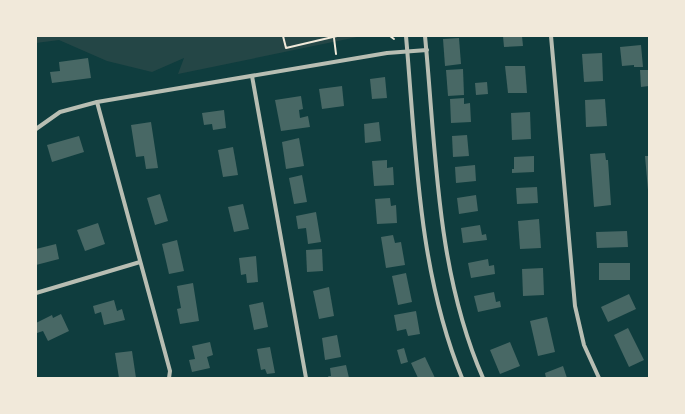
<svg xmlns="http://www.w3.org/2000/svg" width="685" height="414" font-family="Mulish,sans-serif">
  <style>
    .green { fill: #244646 }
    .building { fill: #486865 }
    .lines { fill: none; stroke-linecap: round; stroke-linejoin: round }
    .path { stroke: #f1e9da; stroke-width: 2 }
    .minor { stroke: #b8beb3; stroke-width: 4 }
  </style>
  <rect width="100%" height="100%" fill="#0f3d3e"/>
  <polygon class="green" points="36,36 362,36 178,74 184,58 152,72 107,61 59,40 36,43"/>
  <g class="building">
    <polygon points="503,36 522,36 523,46 504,47"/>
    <polygon points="459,38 461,64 445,66 443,39"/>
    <polygon points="641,45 643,67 634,67 634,65 622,66 620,47"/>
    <polygon points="602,53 603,81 584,82 582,54"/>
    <polygon points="88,58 91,78 52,83 50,72 60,71 59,62"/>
    <polygon points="505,66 525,66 527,93 508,93"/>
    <polygon points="463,69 464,95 448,96 446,70"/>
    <polygon points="640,70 649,70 649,86 641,87"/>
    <polygon points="385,77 387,98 372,99 370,79"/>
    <polygon points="487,82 488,94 476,95 475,83"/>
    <polygon points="342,86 344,106 322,109 319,89"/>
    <polygon points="301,96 303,109 299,110 300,118 308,116 310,127 281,131 275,100"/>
    <polygon points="464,98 464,104 470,103 471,122 451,123 450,99"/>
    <polygon points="605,99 607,126 586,127 585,100"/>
    <polygon points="224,110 226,128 213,130 212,124 204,125 202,113"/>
    <polygon points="530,112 531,139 512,140 511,113"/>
    <polygon points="151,122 158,168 146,169 144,156 136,157 131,125"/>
    <polygon points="379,122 381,141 365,143 364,124"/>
    <polygon points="467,135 469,156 453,157 452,136"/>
    <polygon points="79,136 84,152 52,162 47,145"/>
    <polygon points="299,138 304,166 286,169 282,142"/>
    <polygon points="233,147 238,175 223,177 218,150"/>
    <polygon points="605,153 606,160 608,160 611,205 594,207 590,154"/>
    <polygon points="534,156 534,172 512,173 512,169 514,169 514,157"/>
    <polygon points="645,156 649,156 649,189 648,190"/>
    <polygon points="387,160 387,168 393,167 394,185 374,186 372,161"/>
    <polygon points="475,165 476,181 456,183 455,167"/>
    <polygon points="302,175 307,202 294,204 289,178"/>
    <polygon points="537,187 538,203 517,204 516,188"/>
    <polygon points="160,194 168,221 155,225 147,198"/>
    <polygon points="476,195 478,211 459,214 457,198"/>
    <polygon points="390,198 391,206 396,205 397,223 377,224 375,199"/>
    <polygon points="243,204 249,229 234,232 228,207"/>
    <polygon points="316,212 321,242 308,244 306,228 298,229 296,216"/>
    <polygon points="539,219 541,248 520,249 518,221"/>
    <polygon points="98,223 105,244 85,251 77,230"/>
    <polygon points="480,225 482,235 486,234 487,240 463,243 461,228"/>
    <polygon points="627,231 628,247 597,248 596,232"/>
    <polygon points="393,235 395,243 401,242 405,265 386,268 381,237"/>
    <polygon points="177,240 184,271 169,274 162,244"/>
    <polygon points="56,244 59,259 36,265 36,249"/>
    <polygon points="322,249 323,271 307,272 306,250"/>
    <polygon points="256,256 258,282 247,283 246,274 241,275 239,258"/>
    <polygon points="488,259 489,266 494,265 495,274 471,278 468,263"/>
    <rect x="599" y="263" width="31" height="17"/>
    <polygon points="543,268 544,295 523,296 522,269"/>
    <polygon points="406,273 412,302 398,305 392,276"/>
    <polygon points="193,283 199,321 180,324 177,309 181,308 177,286"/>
    <polygon points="329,287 334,316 319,319 313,291"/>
    <polygon points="494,292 496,302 500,301 501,307 478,312 474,296"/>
    <polygon points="629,294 636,309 608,322 601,307"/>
    <polygon points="114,300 117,311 122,309 125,320 104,325 101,312 95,314 93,306"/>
    <polygon points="263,302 268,327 254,330 249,305"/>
    <polygon points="416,311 420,334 408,336 406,329 397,331 394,315"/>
    <polygon points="61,314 69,331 48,341 43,331 37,333 36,323 52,315 53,318"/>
    <polygon points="547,317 555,352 538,356 530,321"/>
    <polygon points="628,328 644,360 629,367 614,335"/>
    <polygon points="337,335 341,357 325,360 322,338"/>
    <polygon points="210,342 213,355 207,357 210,368 192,372 189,360 195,359 192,346"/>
    <polygon points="510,342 520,366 500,374 490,350"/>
    <polygon points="270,347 275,373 267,374 265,369 261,370 257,349"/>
    <polygon points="404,348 408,362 401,364 397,350"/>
    <polygon points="132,351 136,378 119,378 115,353"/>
    <polygon points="425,357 435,378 418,378 411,363"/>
    <polygon points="346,365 349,378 329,378 328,376 331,376 330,368"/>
    <polygon points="563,366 567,378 546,378 545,373"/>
  </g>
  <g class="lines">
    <g class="path">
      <polyline points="283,36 286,48 337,36"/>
      <polyline points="390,36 394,39"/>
      <polyline points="334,38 336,54"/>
    </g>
    <g class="minor">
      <path d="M406,36c10,114 12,235 56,342"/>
      <path d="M425,36c11,114 11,235 58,342"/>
      <polyline points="551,36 575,306 584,345 599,378"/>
      <polyline points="252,76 306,378"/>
      <polyline points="97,102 170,371 169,378"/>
      <polyline points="36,129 60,112 97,102 387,53 427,50"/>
      <polyline points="36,293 140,262"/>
    </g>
  </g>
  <rect width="685" height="414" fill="none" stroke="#f1e9da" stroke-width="74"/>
</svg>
